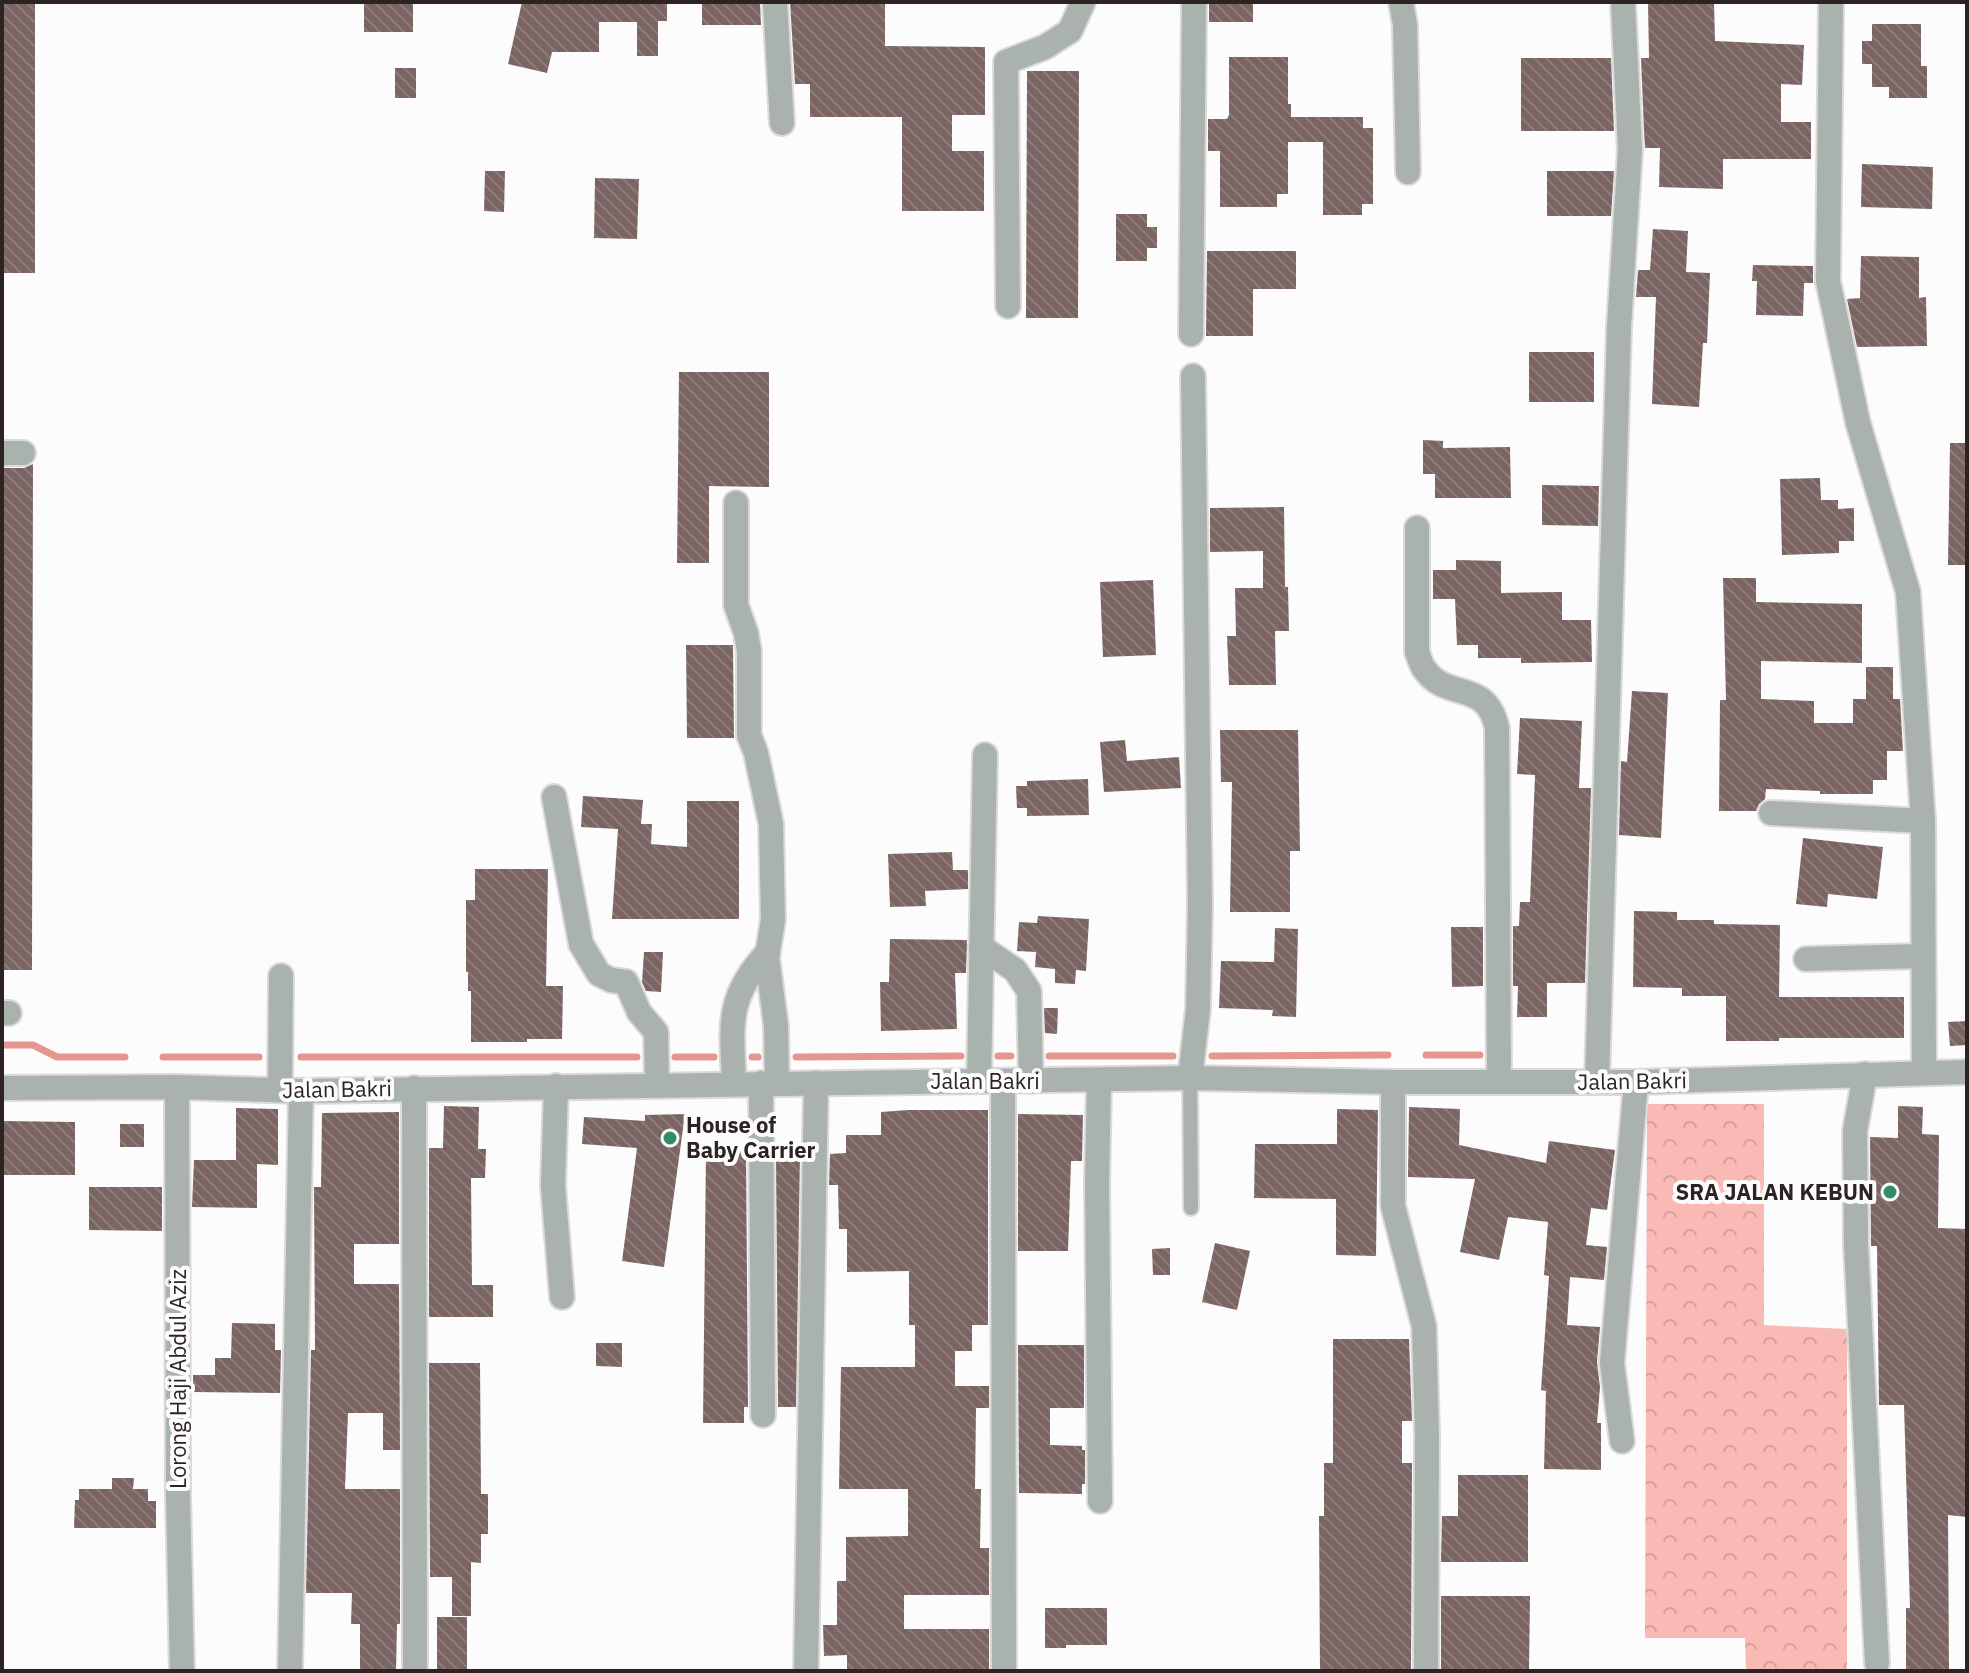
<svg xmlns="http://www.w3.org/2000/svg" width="1969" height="1673" font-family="'IBM Plex Sans',sans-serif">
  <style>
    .forest { fill: url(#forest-crowns) }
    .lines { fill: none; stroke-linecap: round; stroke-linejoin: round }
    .stream { stroke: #e5968f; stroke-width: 7 }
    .building { fill: url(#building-back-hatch) }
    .service-casing { stroke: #dbd9d9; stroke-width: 18 }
    .minor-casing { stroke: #dbd9d9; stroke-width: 28 }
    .service { stroke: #a9b2ad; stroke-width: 14 }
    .minor { stroke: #a9b2ad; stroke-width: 24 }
    .poi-dot { fill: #2f8e67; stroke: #fcfcfc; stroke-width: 3 }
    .labels { text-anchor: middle; stroke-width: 8; stroke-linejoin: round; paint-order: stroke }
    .street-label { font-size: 22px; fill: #2c2322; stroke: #fcfcfc }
    .poi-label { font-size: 22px; font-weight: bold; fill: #2c2322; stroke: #fcfcfc; text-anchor: start }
  </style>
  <defs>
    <pattern id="forest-crowns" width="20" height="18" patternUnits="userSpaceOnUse" patternTransform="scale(2)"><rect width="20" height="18" fill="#f9bab5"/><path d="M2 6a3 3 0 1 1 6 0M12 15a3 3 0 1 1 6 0" fill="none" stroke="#d6a09b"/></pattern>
    <pattern id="building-back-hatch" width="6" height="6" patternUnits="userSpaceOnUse" patternTransform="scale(2)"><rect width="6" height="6" fill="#7a6563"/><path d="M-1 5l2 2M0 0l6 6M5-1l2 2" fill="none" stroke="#8c7b7a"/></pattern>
  </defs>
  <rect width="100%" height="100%" fill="#fcfcfc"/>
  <polygon class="forest" points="1647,1104 1764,1104 1764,1325 1847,1329 1847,1671 1746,1671 1745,1638 1645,1638"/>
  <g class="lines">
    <g class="stream">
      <polyline points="2,1045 33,1045 57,1057 125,1057"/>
      <polyline points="1426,1055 1480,1055"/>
      <polyline points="998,1056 1011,1056"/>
      <polyline points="1049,1056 1173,1056"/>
      <polyline points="1212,1056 1388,1055"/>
      <polyline points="163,1057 259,1057"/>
      <polyline points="301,1057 637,1057"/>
      <polyline points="675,1057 714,1057"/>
      <polyline points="752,1057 758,1057"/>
      <polyline points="796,1057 961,1056"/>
    </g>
  </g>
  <g class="building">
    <rect x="2" y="2" width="33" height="271"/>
    <rect x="364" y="2" width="49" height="30"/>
    <polygon points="522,2 667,2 667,21 658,21 658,56 637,56 637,22 599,22 599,52 552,52 547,73 508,64"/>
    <polygon points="702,2 760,2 761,25 702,25"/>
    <polygon points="790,2 885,2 885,46 985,47 985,115 952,115 952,151 984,151 984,211 902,211 902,117 810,117 810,84 795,84"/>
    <rect x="1209" y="2" width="44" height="20"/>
    <polygon points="1648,2 1714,2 1715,41 1804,45 1802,85 1781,84 1781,122 1811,122 1811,159 1723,159 1723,189 1659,187 1660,148 1645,148 1644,131 1641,58 1649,58"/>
    <polygon points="1872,24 1921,24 1921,66 1927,66 1927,98 1889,98 1889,87 1872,87 1872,64 1862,64 1862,41 1872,41"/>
    <polygon points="1229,57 1288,57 1288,104 1291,104 1291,117 1363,117 1363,128 1373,128 1373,204 1362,204 1362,215 1323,215 1323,142 1288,142 1288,194 1277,194 1277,207 1220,207 1220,151 1208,151 1208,119 1227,119 1229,115"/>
    <polygon points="1521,58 1611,58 1614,131 1521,131"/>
    <rect x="395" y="68" width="21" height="30"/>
    <polygon points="1027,71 1079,71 1078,318 1026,318"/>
    <polygon points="1862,164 1933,167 1932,209 1861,207"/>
    <polygon points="485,171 505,171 504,212 484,211"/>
    <polygon points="1547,171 1614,171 1611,216 1547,216"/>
    <polygon points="595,178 639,179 637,239 594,238"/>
    <polygon points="1116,214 1147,214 1147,227 1157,227 1157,248 1147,248 1147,261 1116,261"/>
    <polygon points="1653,229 1688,231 1686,272 1710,273 1707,343 1703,343 1699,407 1652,404 1656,297 1636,297 1638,270 1650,270"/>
    <polygon points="1207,251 1296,251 1296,289 1253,289 1253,336 1206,336"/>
    <polygon points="1861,256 1919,257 1919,298 1926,297 1927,346 1857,347 1847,299 1860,298"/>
    <polygon points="1753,265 1813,266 1813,283 1804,283 1803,316 1756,315 1757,281 1752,281"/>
    <rect x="1529" y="352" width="65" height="50"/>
    <polygon points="679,372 769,372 769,487 709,486 709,563 677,563"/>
    <polygon points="1423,440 1443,441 1443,448 1510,447 1511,498 1435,498 1435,474 1423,474"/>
    <polygon points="1950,443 1967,443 1967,565 1948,565"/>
    <polygon points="33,464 32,970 2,970 2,468 24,468"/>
    <polygon points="1820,478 1821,500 1838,500 1838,509 1854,508 1854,541 1839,541 1839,553 1782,555 1780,479"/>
    <polygon points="1542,485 1599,486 1598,526 1542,525"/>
    <polygon points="1284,507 1285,587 1288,587 1289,631 1275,631 1276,685 1229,685 1227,636 1236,636 1235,588 1263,588 1263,551 1210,552 1210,508"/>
    <polygon points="1456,560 1501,561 1501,593 1562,592 1562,620 1591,620 1592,662 1521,663 1521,658 1478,658 1478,645 1457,645 1455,599 1433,599 1433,570 1456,570"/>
    <polygon points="1723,578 1756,578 1756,602 1862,604 1862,663 1761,661 1761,699 1814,701 1814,723 1853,723 1853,699 1866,699 1866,667 1893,667 1893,699 1900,699 1903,751 1887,751 1887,780 1873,780 1873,794 1820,794 1820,791 1766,789 1765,799 1759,804 1756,811 1719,811 1720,700 1726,700"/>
    <polygon points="1153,580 1156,655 1103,657 1100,582"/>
    <polygon points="686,645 733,645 734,738 687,738"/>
    <polygon points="1632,691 1668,693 1661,838 1619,835 1621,761 1627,762"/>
    <polygon points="1520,718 1582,721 1579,788 1591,788 1585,983 1547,983 1547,1017 1517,1017 1518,986 1513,986 1513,926 1519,926 1520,902 1530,902 1535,775 1517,774"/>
    <polygon points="1220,730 1298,730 1300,851 1290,851 1290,912 1230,912 1232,782 1221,782"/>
    <polygon points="1125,740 1127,761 1179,757 1181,788 1104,792 1100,742"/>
    <polygon points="1088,779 1089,815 1027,816 1027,808 1017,808 1016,786 1027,786 1027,781"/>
    <polygon points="583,796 643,800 641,824 652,824 651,844 687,847 687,801 739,801 739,919 612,919 618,829 581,827"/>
    <polygon points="1803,838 1883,847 1877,899 1828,894 1827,907 1796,904"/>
    <polygon points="952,852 953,870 968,870 968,889 925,891 926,906 890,907 888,854"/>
    <polygon points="475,869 548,869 546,986 563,986 562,1039 527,1039 527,1042 471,1042 471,991 468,991 468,972 466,972 466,900 475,900"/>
    <polygon points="1634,911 1677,912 1677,920 1714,920 1714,924 1780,925 1779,997 1904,997 1904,1038 1779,1038 1779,1041 1726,1041 1726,996 1682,996 1682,988 1633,987"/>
    <polygon points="1038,916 1089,919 1086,971 1076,970 1075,984 1055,983 1055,969 1035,967 1036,952 1017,951 1019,922 1037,923"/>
    <polygon points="1451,927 1483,927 1483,986 1452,987"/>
    <polygon points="1275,928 1298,929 1296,1017 1272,1016 1273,1010 1219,1008 1221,961 1274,962"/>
    <polygon points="890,939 967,940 966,973 955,973 957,1029 881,1031 880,982 889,982"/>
    <polygon points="644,952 663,952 661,992 646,991 642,982"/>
    <polygon points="1044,1008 1058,1008 1057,1034 1045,1033"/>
    <polygon points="1967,1021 1967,1045 1950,1046 1948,1022"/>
    <polygon points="444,1106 479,1107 478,1149 486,1149 485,1178 471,1178 472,1285 493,1285 493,1317 429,1317 429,1148 443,1148"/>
    <polygon points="1898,1106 1923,1107 1922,1134 1939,1135 1938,1228 1967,1229 1967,1517 1948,1515 1949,1671 1906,1671 1906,1608 1910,1608 1904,1405 1879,1405 1877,1246 1871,1246 1870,1137 1898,1138"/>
    <polygon points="1409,1107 1460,1109 1459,1145 1546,1163 1549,1141 1615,1150 1607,1210 1591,1208 1586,1245 1607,1247 1604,1280 1570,1277 1567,1325 1600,1327 1597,1362 1600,1387 1597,1423 1601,1423 1601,1470 1544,1469 1546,1391 1541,1390 1549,1276 1544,1275 1548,1222 1508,1217 1499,1260 1460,1252 1475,1179 1408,1177"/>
    <polygon points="236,1108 278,1109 278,1165 257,1164 257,1208 192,1207 194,1160 236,1160"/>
    <polygon points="1337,1109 1378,1110 1376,1256 1336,1255 1336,1199 1254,1198 1255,1144 1337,1144"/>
    <polygon points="908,1110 988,1110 988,1325 972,1325 972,1351 955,1351 955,1386 989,1386 989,1408 976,1408 975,1489 981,1489 980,1548 989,1548 989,1595 904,1595 904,1629 989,1629 989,1671 847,1671 847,1655 824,1656 823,1625 837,1625 837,1581 846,1581 846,1537 908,1536 908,1489 839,1489 841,1367 915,1367 915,1325 909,1325 909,1271 847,1272 847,1229 839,1229 838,1185 829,1185 830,1154 846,1153 846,1135 881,1135 881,1112"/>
    <polygon points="399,1112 399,1244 354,1244 354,1284 399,1284 400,1450 383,1450 383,1413 348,1413 345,1489 400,1489 400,1624 397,1624 396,1671 360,1671 360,1624 351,1624 352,1593 306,1593 311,1350 315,1350 314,1187 321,1187 322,1113"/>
    <polygon points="685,1114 664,1267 622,1261 637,1148 582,1144 584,1117 645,1121 645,1115"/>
    <polygon points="1018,1114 1083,1115 1082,1161 1071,1161 1068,1251 1018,1251"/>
    <polygon points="2,1121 75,1122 75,1175 2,1175"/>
    <rect x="120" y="1124" width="24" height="23"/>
    <polygon points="706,1150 746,1151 748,1407 744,1407 744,1423 703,1423"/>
    <polygon points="776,1153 800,1153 796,1407 778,1407"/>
    <polygon points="89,1187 162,1187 162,1231 89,1230"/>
    <polygon points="1215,1243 1250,1251 1237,1310 1202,1302"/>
    <polygon points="1170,1248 1170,1275 1153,1275 1152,1249"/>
    <polygon points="232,1323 275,1324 275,1350 281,1350 280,1393 193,1392 193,1375 215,1375 215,1358 231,1358"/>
    <polygon points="1333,1339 1409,1339 1412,1421 1402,1421 1402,1463 1412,1463 1411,1671 1320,1671 1319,1516 1324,1516 1324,1463 1333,1463"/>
    <polygon points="596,1343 622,1343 622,1367 596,1366"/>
    <polygon points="1018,1345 1084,1345 1084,1408 1050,1408 1050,1445 1082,1446 1082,1450 1085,1450 1085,1484 1082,1484 1082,1494 1019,1493"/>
    <polygon points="429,1363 480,1363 481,1494 488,1494 488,1534 481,1534 481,1563 471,1562 471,1616 452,1616 452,1577 430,1577"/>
    <polygon points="1458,1475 1528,1475 1528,1562 1441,1562 1442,1516 1458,1516"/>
    <polygon points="112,1478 134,1478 133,1489 148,1489 148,1501 156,1501 156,1528 74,1528 75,1500 79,1500 79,1489 112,1489"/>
    <polygon points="1441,1596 1530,1596 1529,1671 1441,1671"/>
    <polygon points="1045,1608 1107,1608 1107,1645 1066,1645 1066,1648 1045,1648"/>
    <rect x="437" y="1617" width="30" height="54"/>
  </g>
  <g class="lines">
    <g class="service-casing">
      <polyline id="service" points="1190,1078 1191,1208"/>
    </g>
    <g class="minor-casing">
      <g id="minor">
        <polyline points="775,2 782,123"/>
        <polyline points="1401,2 1405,25 1408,172"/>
        <polyline points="1831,2 1828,281 1858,423 1908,592 1923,821 1924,1072"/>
        <polyline points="1008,306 1006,62 1045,47 1070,31 1083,2"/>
        <polyline points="1191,334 1194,2"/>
        <polyline points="2,453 23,453"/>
        <polyline points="736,503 736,605 746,633 749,651 749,735 756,753 771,824 773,920 767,957 776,1026 777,1083"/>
        <path d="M1417,528v124c2,5 4,13 8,18 23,32 61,8 72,58l2,354"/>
        <polyline points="554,797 581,944 599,974 611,980 626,982 639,1012 656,1032 657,1085"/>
        <polyline points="1771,813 1923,821"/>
        <polyline points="981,947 1015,970 1029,991 1031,1081"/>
        <polyline points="1806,959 1922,956"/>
        <polyline points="2,1013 9,1013"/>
        <polyline points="1865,1074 1855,1131 1856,1245 1877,1663"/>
        <polyline points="1190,1078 1198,1009 1200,904 1193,376"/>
        <polyline points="979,1081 985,755"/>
        <polyline points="1003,1081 1004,1671"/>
        <polyline points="1099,1081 1097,1183 1100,1501"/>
        <polyline points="1393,1082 1393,1206 1424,1326 1427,1435 1426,1671"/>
        <polyline points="1597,1082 1619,327 1630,150 1623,2"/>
        <polyline points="761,1083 763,1415"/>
        <path d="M734,1084c-2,-58 -9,-86 34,-132"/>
        <polyline points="556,1086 553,1186 562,1297"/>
        <polyline points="177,1087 178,1496 182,1671"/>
        <polyline points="2,1088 177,1087 301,1091 1190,1078 1393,1082 1636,1082 1967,1072"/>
        <polyline points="414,1088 415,1671"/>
        <polyline points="280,1090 281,976"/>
        <polyline points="1622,1441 1612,1363 1636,1082"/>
        <polyline points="290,1671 301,1091"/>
        <polyline points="806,1671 816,1083"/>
      </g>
    </g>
    <use href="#service" class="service"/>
    <use href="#minor" class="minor"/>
  </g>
  <g class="poi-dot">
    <circle cx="670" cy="1138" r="8"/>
    <circle cx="1890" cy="1192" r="8"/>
  </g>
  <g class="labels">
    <g class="street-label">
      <text x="985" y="1089">Jalan Bakri</text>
      <text transform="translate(1632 1081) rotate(-1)" y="8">Jalan Bakri</text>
      <text transform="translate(337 1089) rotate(-1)" y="8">Jalan Bakri</text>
      <text transform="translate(178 1379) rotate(-90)" y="8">Lorong Haji Abdul Aziz</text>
    </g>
    <g class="poi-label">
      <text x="686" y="1133">House of<tspan x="686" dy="25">Baby Carrier</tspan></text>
      <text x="1874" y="1200" text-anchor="end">SRA JALAN KEBUN</text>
    </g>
  </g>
  <rect width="1969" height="1673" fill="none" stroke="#2c2322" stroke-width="8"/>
</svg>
